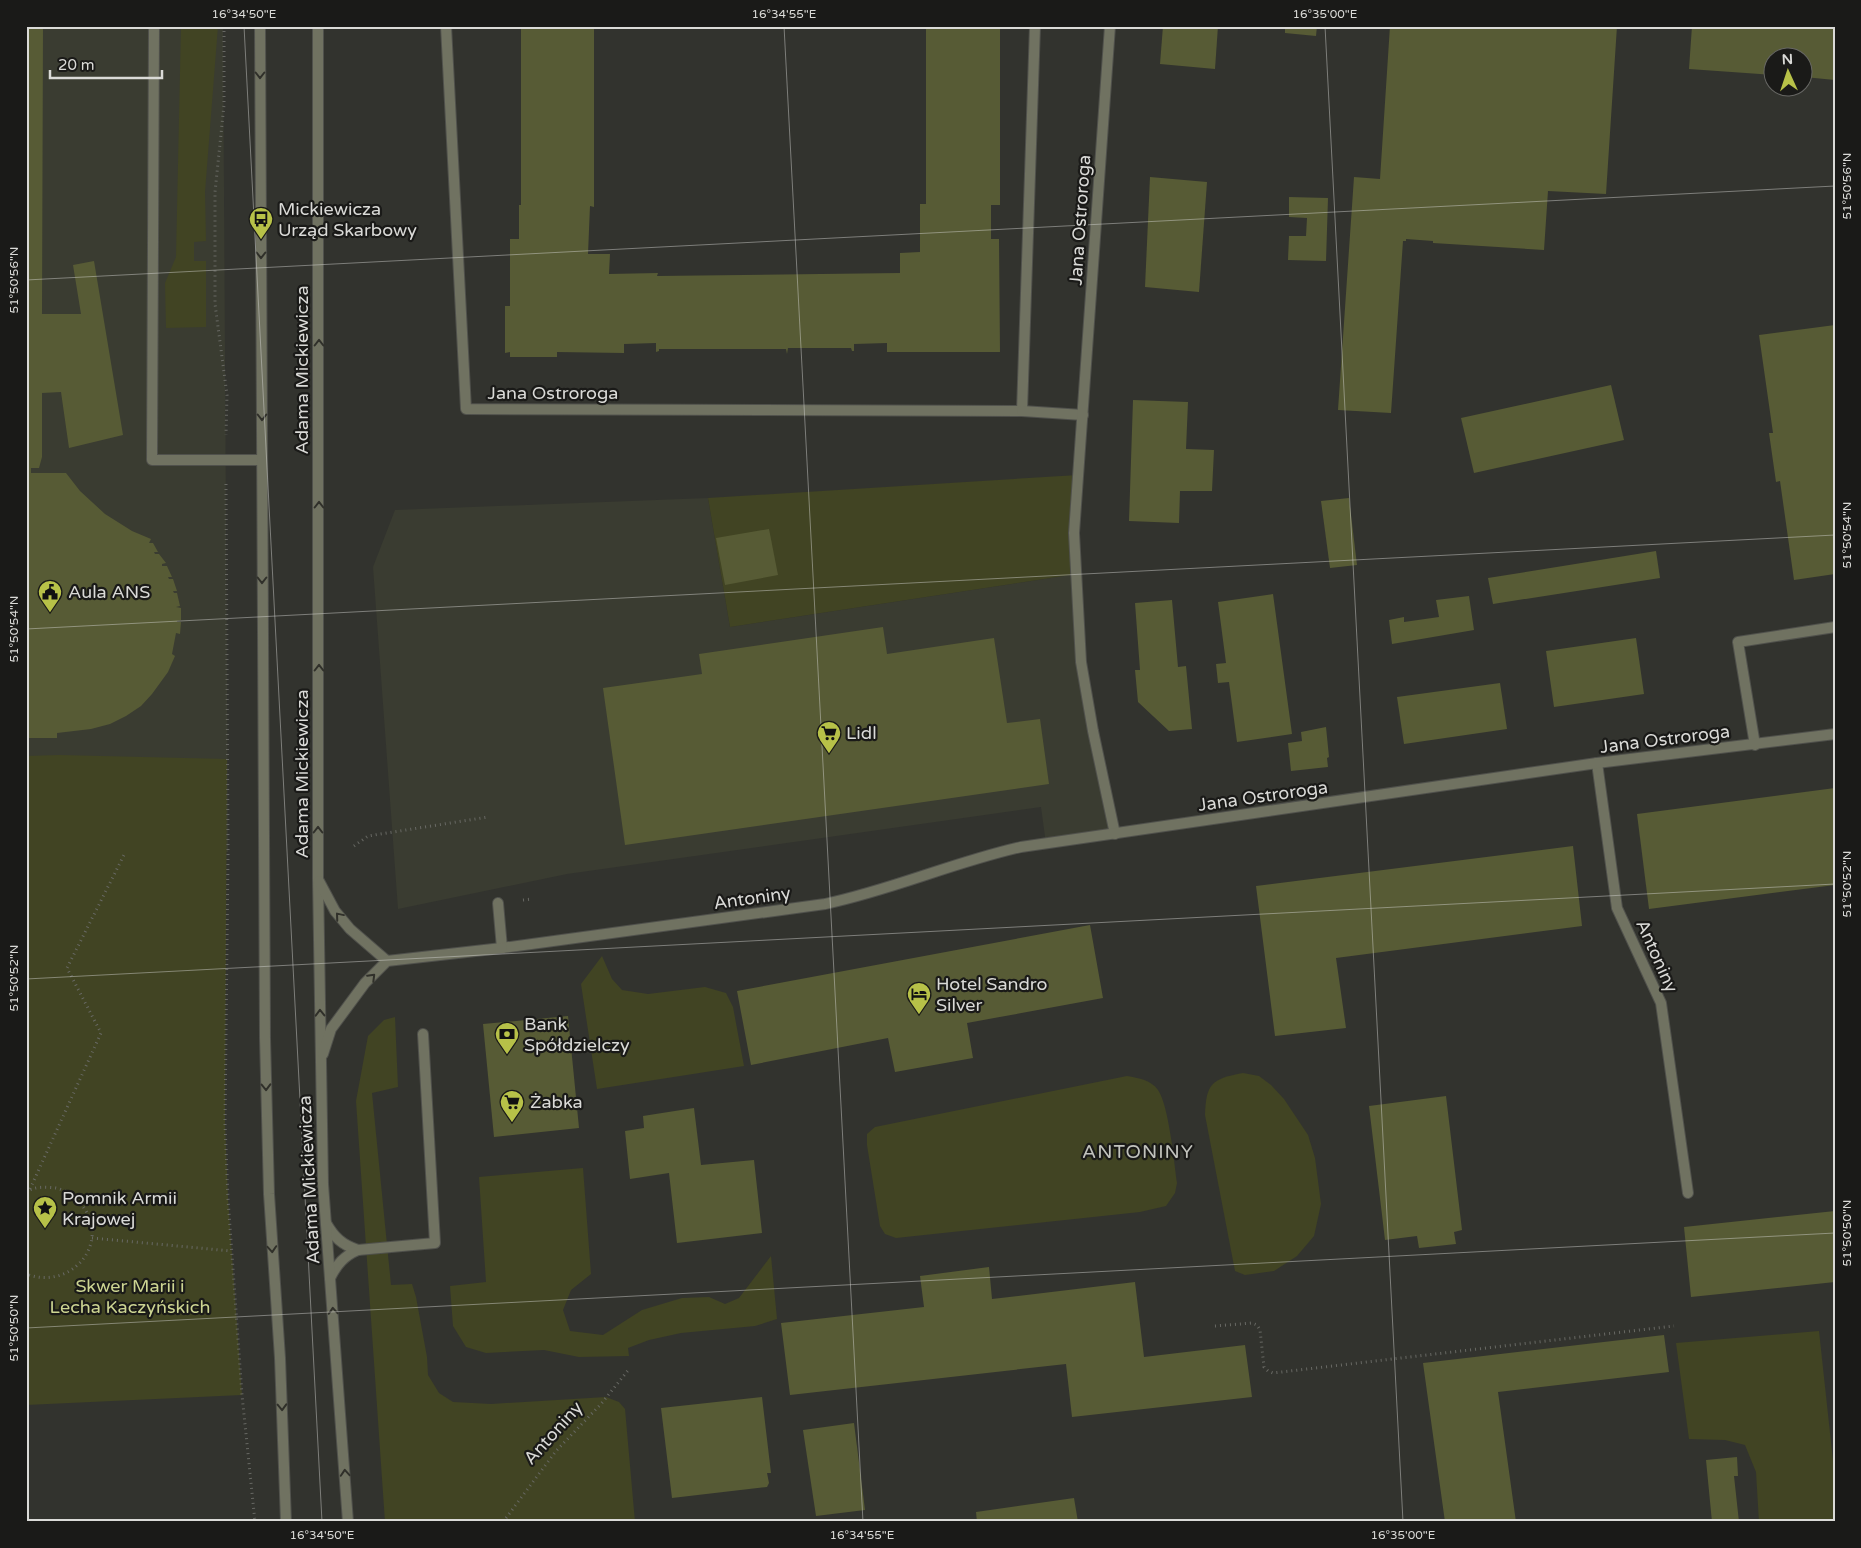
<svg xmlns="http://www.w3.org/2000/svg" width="1861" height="1548" font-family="'Varela Round',sans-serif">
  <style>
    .built { fill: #3a3c31 }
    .green { fill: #414423 }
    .building { fill: #575b35 }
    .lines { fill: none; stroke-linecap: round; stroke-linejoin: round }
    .service-casing { stroke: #50514c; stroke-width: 12 }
    .minor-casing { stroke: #50514c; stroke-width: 12 }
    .tertiary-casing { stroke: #50514c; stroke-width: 12 }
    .path { stroke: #686964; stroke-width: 3; stroke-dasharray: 1 4; stroke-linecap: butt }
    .service { stroke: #707261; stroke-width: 10 }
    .minor { stroke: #707261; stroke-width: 10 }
    .tertiary { stroke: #707261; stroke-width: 10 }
    .oneway { stroke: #30302a }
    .ticks { fill: none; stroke: #dadad7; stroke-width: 1; stroke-opacity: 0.45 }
    .labels { text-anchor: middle; stroke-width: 4.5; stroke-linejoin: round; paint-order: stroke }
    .poi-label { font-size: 18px; fill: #dadad7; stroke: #1a1a18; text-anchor: start }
    .street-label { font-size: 18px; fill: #dadad7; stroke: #1a1a18 }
    .park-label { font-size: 18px; fill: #cdd592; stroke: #1a1a18 }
    .neighbourhood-label { font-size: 19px; letter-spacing: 1px; fill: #c2c3bd; stroke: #1a1a18 }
    .neatline { fill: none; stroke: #dadad7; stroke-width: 2 }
    .ticks-label { font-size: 12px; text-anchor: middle; fill: #dadad7 }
  </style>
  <rect width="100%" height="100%" fill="#32332e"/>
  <g class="built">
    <polygon points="26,26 223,26 228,852 26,857"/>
    <polygon points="708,498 730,627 1077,574 1081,662 1115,834 1046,844 1041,807 567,874 398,909 373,567 395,510"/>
  </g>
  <g class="green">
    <polygon points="181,26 218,26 205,192 206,241 194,242 194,261 206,261 206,327 166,328 165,283 176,257"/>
    <polygon points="1078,475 1077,574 730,627 708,498"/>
    <polygon points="59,755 227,759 225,1123 228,1199 242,1395 26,1405 26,756"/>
    <polygon points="602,956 612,979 622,990 648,994 705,987 726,993 733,1007 744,1066 597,1089 581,984"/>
    <polygon points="395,1017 398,1087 372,1093 391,1285 412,1284 416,1297 427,1357 428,1375 439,1393 453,1402 491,1404 606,1397 619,1402 625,1409 635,1522 385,1522 356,1101 368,1036 384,1020"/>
    <path d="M1243,1073l16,3 12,9 13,14 24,36 7,23 6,46 -7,32 -17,20 -23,15 -29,4 -10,-4 -30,-156c1,-32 7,-36 38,-42z"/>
    <path d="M1127,1076c12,2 24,4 31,14 11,16 16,72 19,93l-2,10 -9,13 -26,6 -244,26 -11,-4 -5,-8 -13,-81v-11l8,-7z"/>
    <polygon points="583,1168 591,1274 571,1290 563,1310 570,1331 603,1335 642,1310 682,1298 709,1297 725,1304 739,1298 771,1256 777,1319 755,1326 681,1333 649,1340 628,1348 629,1356 579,1357 544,1350 486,1353 466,1347 453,1326 450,1286 486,1282 479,1177"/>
    <polygon points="1819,1331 1835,1479 1835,1522 1759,1522 1756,1472 1745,1445 1725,1440 1689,1439 1676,1343"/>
  </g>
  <g class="building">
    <polygon points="26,26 43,26 42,314 81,314 73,265 94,261 123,435 69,448 61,392 42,393 42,457 39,468 31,468 31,473 66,473 80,491 105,514 132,531 151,539 149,543 153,543 158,552 154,552 155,554 159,554 166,563 162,564 162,566 167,566 172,577 168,577 169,579 173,579 177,591 173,591 174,593 177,593 180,606 176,607 181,608 181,620 177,621 177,622 181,622 180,634 176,633 172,654 175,656 168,672 152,694 141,706 126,716 110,724 91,729 57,733 57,738 26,738"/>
    <polygon points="521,26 594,26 594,207 590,206 588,254 610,254 609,274 658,273 657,276 900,273 900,253 920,252 920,204 926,204 926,26 1000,26 1000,205 991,205 991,239 999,239 1000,352 887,352 887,343 854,344 854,351 852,351 851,348 788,348 787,354 786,349 659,349 659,351 656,352 656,343 624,344 624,353 557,352 557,357 510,357 510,352 505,353 505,306 510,306 510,239 519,239 519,205 521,205"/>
    <polygon points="1163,26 1218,26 1215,69 1160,64"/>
    <polygon points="1285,26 1317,26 1316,36 1285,33"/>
    <polygon points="1390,26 1617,26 1606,194 1548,191 1544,250 1433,243 1433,241 1406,239 1406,241 1403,241 1391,413 1338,410 1354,177 1380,179"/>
    <polygon points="1692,26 1835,26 1835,80 1804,77 1804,58 1774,58 1774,75 1689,69"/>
    <polygon points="1150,177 1207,182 1199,292 1145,287"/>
    <polygon points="1289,197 1328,198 1326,261 1288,260 1289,236 1306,236 1307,218 1289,217"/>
    <polygon points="1835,325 1835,574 1794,580 1780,481 1776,482 1769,433 1773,433 1759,335"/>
    <polygon points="1611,385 1624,440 1474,473 1461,418"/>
    <polygon points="1133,400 1188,402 1186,449 1214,450 1212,491 1180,491 1179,523 1129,521"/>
    <polygon points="1349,498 1357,565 1330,568 1321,501"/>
    <polygon points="769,529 778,575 725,585 716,538"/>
    <polygon points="1656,551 1660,578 1493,604 1488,578"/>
    <polygon points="1273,594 1292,734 1237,742 1229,682 1218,683 1216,664 1226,663 1218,602"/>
    <polygon points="1469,596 1474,630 1392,644 1389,620 1404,617 1404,622 1439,617 1436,600"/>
    <polygon points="1172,600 1178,667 1186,666 1192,729 1169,731 1138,702 1135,670 1140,670 1135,603"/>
    <polygon points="883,627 887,654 994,638 1007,723 1040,719 1049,784 625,845 603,688 702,674 699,654"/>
    <polygon points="1636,638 1644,694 1554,707 1546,651"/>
    <polygon points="1500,683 1507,729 1404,744 1397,697"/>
    <polygon points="1326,727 1329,757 1327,758 1328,767 1291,771 1288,743 1302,741 1301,732"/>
    <polygon points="1835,788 1835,885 1649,909 1637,814"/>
    <polygon points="1573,846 1582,926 1336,958 1346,1028 1275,1036 1256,886"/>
    <polygon points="1090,925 1103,998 967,1023 973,1058 895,1072 888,1038 751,1065 737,991"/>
    <polygon points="568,1016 579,1128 494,1137 483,1024"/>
    <polygon points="1446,1096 1462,1230 1454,1232 1456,1244 1419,1248 1417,1236 1385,1240 1369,1106"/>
    <polygon points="694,1108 701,1165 754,1160 762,1233 677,1243 669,1173 630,1179 625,1131 644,1128 643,1116"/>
    <polygon points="1835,1211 1835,1282 1691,1297 1684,1227"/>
    <polygon points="989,1267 992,1299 1135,1282 1144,1357 1245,1345 1252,1397 1072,1417 1066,1364 790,1395 781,1323 924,1307 920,1276"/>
    <polygon points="1664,1335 1669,1372 1498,1392 1516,1522 1445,1522 1423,1363"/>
    <polygon points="762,1397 771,1473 767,1473 769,1483 767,1487 672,1498 661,1408"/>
    <polygon points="854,1423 865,1510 816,1516 803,1430"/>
    <polygon points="1737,1457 1738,1476 1734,1476 1739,1522 1712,1522 1706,1460"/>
    <polygon points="1074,1498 1078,1522 977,1522 976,1512"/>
  </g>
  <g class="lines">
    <g class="service-casing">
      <g id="service">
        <polyline points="154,26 152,460 262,460"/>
        <polyline points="446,26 466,409 1022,411 1035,26"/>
        <polyline points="1022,411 1083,415"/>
        <polyline points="1755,745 1738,642 1835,627"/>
        <polyline points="1597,763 1617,908 1661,1003 1688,1193"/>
        <polyline points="498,903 502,948"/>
        <path d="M326,1223c8,14 16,22 32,27"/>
        <path d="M330,1278c7,-14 14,-22 28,-28l77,-7 -12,-209"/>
      </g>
    </g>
    <g class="minor-casing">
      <g id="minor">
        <polyline points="1110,26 1074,533 1081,662 1093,731 1115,834"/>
        <path d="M502,948l323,-44c67,-14 129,-42 196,-57l576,-84 238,-29"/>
      </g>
    </g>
    <g class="tertiary-casing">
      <g id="tertiary">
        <polyline points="260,26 265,1038 269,1194 280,1358 286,1522"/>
        <polyline points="318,26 318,879 323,1184 348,1522"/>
        <polyline points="319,881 335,911 350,929 387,961"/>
        <polyline points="323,1054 331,1029 365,983 387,961 502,948"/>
      </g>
    </g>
    <g class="path">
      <polyline points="224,26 224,105 215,192 215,304 227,395 226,435"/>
      <polyline points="226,484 228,852 225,1123 228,1199 242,1395 255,1522"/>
      <polyline points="354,846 368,836 488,817"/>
      <polyline points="523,900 532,899"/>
      <polyline points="30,1189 101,1033 67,968 124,855"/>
      <path d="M26,1192c9,-6 20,-5 30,-4 9,2 17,7 23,14 35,36 -5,90 -53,72"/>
      <polyline points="92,1238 231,1251"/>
      <polyline points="1215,1326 1252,1323 1257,1325 1260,1330 1264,1367 1268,1371 1273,1373 1674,1326"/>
      <polyline points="503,1522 556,1451 601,1404 630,1368"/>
    </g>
    <use href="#service" class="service"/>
    <use href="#minor" class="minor"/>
    <use href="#tertiary" class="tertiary"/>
  </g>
  <defs><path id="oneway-chevron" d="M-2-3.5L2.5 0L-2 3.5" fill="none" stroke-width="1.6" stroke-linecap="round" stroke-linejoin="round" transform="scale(1.25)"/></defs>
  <g class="oneway">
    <use href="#oneway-chevron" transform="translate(260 75) rotate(90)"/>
    <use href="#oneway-chevron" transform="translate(261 255) rotate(90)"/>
    <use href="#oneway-chevron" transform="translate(319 343) rotate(-90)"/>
    <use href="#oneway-chevron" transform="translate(262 417) rotate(90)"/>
    <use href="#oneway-chevron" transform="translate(319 505) rotate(-90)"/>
    <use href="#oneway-chevron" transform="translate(262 580) rotate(90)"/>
    <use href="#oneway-chevron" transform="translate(319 668) rotate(-90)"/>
    <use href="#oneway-chevron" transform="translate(318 830) rotate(-90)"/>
    <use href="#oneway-chevron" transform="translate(339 916) rotate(-130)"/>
    <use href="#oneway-chevron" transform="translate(372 977) rotate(-45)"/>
    <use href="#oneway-chevron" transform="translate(320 1013) rotate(-91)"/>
    <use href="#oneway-chevron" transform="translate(266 1087) rotate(89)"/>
    <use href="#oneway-chevron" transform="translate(272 1249) rotate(86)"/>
    <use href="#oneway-chevron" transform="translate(333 1311) rotate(-94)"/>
    <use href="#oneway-chevron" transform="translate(282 1407) rotate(88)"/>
    <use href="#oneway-chevron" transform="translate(345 1473) rotate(-94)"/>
  </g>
  <path class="ticks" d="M244,26l78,1496M784,26l79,1496M1325,26l78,1496M26,280l1809,-94M26,629l1809,-94M26,979l1809,-95M26,1328l1809,-95"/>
  <defs>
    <g id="bus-pin" transform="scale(1.25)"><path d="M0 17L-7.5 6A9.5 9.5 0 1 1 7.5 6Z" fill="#b7c148" stroke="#1a1a18"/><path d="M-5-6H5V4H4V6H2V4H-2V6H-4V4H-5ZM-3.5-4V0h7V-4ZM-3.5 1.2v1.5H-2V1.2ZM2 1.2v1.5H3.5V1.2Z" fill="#111"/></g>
    <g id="civic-pin" transform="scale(1.25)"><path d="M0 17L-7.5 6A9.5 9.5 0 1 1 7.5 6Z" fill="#b7c148" stroke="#1a1a18"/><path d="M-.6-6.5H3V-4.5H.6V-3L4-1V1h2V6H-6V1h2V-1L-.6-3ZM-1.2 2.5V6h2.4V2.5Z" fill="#111"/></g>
    <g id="supermarket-pin" transform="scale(1.25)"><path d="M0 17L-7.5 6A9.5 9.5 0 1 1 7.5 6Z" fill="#b7c148" stroke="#1a1a18"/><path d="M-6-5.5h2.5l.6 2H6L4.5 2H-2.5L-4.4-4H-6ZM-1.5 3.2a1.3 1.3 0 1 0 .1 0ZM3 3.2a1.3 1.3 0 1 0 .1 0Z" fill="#111"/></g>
    <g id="hotel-pin" transform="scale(1.25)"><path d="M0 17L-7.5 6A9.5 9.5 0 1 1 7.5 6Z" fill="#b7c148" stroke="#1a1a18"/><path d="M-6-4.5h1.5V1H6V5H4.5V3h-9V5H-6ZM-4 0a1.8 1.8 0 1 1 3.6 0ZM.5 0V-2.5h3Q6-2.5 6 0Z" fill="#111"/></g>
    <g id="bank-pin" transform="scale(1.25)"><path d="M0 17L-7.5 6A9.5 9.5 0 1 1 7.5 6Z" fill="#b7c148" stroke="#1a1a18"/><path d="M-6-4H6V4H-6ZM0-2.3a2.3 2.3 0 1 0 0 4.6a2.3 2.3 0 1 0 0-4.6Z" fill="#111"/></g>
    <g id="sight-pin" transform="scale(1.25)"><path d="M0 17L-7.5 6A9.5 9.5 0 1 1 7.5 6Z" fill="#b7c148" stroke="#1a1a18"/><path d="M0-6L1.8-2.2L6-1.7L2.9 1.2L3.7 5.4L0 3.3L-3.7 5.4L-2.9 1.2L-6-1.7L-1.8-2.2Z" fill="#111"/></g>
  </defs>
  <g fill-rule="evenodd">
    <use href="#bus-pin" x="261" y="219"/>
    <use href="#civic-pin" x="50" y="592"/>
    <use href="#supermarket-pin" x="829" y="733"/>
    <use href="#hotel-pin" x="919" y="994"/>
    <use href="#bank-pin" x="507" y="1034"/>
    <use href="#supermarket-pin" x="512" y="1102"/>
    <use href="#sight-pin" x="45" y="1208"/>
  </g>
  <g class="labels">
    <g class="poi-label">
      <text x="278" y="215">Mickiewicza<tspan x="278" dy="21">Urząd Skarbowy</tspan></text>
      <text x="68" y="598">Aula ANS</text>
      <text x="846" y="739">Lidl</text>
      <text x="936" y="990">Hotel Sandro<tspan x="936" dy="21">Silver</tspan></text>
      <text x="524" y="1030">Bank<tspan x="524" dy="21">Spółdzielczy</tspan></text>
      <text x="530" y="1108">Żabka</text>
      <text x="62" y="1204">Pomnik Armii<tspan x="62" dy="21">Krajowej</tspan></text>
    </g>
    <g class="street-label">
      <text transform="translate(1080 220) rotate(-86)" y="6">Jana Ostroroga</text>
      <text transform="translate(302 370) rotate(-90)" y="6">Adama Mickiewicza</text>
      <text x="553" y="399">Jana Ostroroga</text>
      <text transform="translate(1665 739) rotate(-7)" y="6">Jana Ostroroga</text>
      <text transform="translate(302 774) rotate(-90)" y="6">Adama Mickiewicza</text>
      <text transform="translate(1263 796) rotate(-8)" y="6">Jana Ostroroga</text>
      <text transform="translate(752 898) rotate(-8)" y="6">Antoniny</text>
      <text transform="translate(1657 956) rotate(66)" y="6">Antoniny</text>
      <text transform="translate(309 1180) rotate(-93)" y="6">Adama Mickiewicza</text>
      <text transform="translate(553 1433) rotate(-48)" y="6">Antoniny</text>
    </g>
    <g class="park-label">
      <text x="130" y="1292">Skwer Marii i<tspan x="130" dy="21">Lecha Kaczyńskich</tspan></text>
    </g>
    <g class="neighbourhood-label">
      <text x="1138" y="1158">ANTONINY</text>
    </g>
  </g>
  <rect width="1861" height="1548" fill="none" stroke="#1a1a18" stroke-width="55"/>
  <g transform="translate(1788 72) rotate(357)"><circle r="24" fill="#1a1a18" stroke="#676764"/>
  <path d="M0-4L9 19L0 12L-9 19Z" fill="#b7c148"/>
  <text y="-8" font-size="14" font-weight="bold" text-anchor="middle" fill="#dadad7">N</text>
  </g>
  <path d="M50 70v8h112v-8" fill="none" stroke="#dadad7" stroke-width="2.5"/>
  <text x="58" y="70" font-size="15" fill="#dadad7" stroke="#1a1a18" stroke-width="4" paint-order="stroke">20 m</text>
  <rect x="28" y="28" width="1806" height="1492" class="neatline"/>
  <g class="ticks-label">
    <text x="244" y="18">16°34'50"E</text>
    <text x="784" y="18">16°34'55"E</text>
    <text x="1325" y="18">16°35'00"E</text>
    <text transform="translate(1847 186) rotate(-90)" y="4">51°50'56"N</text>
    <text transform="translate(14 280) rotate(-90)" y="4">51°50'56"N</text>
    <text transform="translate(1847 535) rotate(-90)" y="4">51°50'54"N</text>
    <text transform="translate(14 629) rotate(-90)" y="4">51°50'54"N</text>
    <text transform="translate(1847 884) rotate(-90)" y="4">51°50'52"N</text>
    <text transform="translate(14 978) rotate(-90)" y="4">51°50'52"N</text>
    <text transform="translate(1847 1233) rotate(-90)" y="4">51°50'50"N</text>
    <text transform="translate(14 1328) rotate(-90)" y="4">51°50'50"N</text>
    <text x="322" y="1539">16°34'50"E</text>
    <text x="862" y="1539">16°34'55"E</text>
    <text x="1403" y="1539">16°35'00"E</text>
  </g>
</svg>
